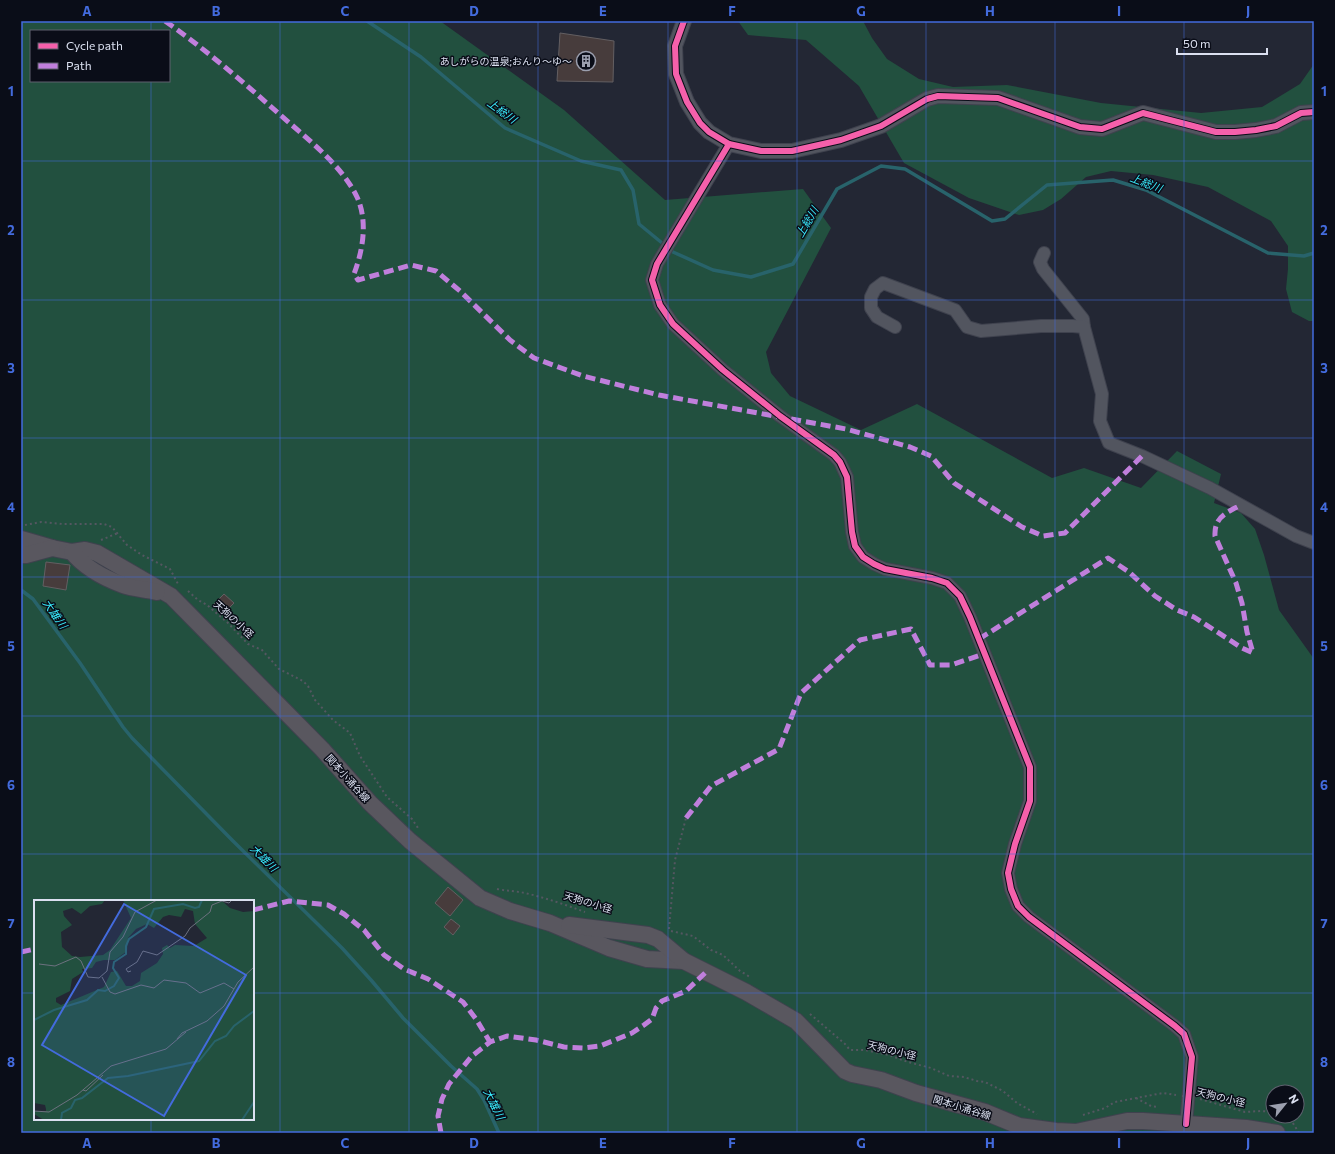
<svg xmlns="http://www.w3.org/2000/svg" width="1335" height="1154" font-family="Commissioner,'Noto Sans JP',sans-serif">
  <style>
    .green { fill: #22503f; fill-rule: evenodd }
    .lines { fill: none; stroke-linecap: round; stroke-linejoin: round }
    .stream { stroke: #28636b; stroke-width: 3.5 }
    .building { fill: #473c3c; stroke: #635f62 }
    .minor-casing { stroke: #3f424e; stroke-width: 14 }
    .tertiary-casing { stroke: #3f424e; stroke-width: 16 }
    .secondary-casing { stroke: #3f424e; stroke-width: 18 }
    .path { stroke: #545761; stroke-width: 2; stroke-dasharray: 2 3; stroke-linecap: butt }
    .minor { stroke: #52555f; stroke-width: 12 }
    .tertiary { stroke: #52555f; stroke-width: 14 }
    .secondary { stroke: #59575f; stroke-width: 16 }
    .path-bridge { stroke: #545761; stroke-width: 2; stroke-dasharray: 2 3; stroke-linecap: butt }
    .quiet { stroke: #c07fdc; stroke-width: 5; stroke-dasharray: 10 5; stroke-linecap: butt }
    .cycleway-casing { stroke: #0a0d18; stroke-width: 8 }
    .cycleway { stroke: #f560ab; stroke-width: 6 }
    .grid { fill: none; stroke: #436bdd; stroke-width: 1; stroke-opacity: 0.55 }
    .labels { text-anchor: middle; stroke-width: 3; stroke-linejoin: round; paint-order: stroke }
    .poi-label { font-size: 10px; fill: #dbe0f0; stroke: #0a0d18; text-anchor: end }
    .street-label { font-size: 10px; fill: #dbe0f0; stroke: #0a0d18 }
    .water-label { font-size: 11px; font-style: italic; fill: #39eeff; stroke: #0a0d18 }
    .inset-river { fill: none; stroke: #28636b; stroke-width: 2 }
    .inset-road { fill: none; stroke: #6d717f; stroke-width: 1 }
    .view { fill: #436bdd; fill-opacity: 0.15; stroke: #436bdd; stroke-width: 2 }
    .inset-edge { fill: none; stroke: #dbe0f0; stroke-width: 2 }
    .neatline { fill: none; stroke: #436bdd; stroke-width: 1.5 }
    .grid-label { font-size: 13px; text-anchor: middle; font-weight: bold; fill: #436bdd }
  </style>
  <rect width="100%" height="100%" fill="#232734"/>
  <g class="green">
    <path d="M21,21h419l124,89 101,90 138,-11 28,39 -65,124 5,21 19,23 71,34 56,-26 135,74 32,-10 57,20 36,-37 44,23 -7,29 27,10 14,16 9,26 15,55 35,49v474h-1293zM31,31h138v50h-138zM35,901h218v218h-218zM1273,1092h24v24h-24z"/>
    <polygon points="738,21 863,21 872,38 887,59 919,79 953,87 1007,85 1101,103 1201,113 1262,107 1300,84 1314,64 1314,321 1309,321 1292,312 1286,289 1288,269 1288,246 1271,221 1208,187 1153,175 1111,171 1086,177 1061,199 1043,210 1019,215 969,198 904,163 859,86 806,40 748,35"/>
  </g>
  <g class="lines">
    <g class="stream">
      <polyline points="367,21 421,57 505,128 581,161 621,170 633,190 639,224 673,252 713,270 751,277 793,264 837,189 881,166 905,169 992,221 1005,219 1047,185 1113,180 1146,190 1268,253 1304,256 1314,253"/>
      <polyline points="21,590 33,599 80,663 123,727 132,738 233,841 342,948 371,980 403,1018 451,1066 477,1089 484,1100 499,1133"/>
    </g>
  </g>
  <g class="building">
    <polygon points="560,33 614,41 613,82 557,81"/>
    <polygon points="46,562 70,565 66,590 43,586"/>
    <polygon points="224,594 234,603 224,613 214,604"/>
    <polygon points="448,887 463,900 450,916 435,903"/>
    <polygon points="451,919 460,926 453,935 444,927"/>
  </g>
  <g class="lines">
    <g class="minor-casing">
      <g id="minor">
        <polyline points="729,144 657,264 652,280 660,305 673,324 723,370 780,416 834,455 840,462 847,477 852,532 855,546 863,557 874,564 885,569 932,578 947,583 960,596 970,617 1030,767 1030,801 1015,844 1008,873 1011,889 1018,906 1029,917 1175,1026 1184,1034 1192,1057 1186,1124"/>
        <polyline points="1044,253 1040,262 1043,269 1083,319 1084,327"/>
        <polyline points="895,327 877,317 871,308 871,297 875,289 883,283 955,310 967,327 981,331 1041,326 1073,326 1084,327 1102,394 1100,421 1109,443 1142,456 1210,488 1296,536 1314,543"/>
      </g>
    </g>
    <g class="tertiary-casing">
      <polyline id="tertiary" points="684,21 675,46 676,74 687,102 700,123 709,132 729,144 761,151 792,151 841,140 881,126 927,99 938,96 998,98 1080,127 1102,129 1143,113 1216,132 1235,132 1256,130 1276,126 1301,113 1314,112"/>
    </g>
    <g class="secondary-casing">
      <g id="secondary">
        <polyline points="21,539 52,548 72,552 85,550 97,553 171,596 322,749 370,803 410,841 480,898 510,911 550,923 609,948 647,959 684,961"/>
        <path d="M72,552c13,16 32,26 51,33 11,4 23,4 34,7"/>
        <polyline points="21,555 26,555 52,548"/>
        <polyline points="569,925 648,935 658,939 684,961 746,992 796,1021 845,1071 852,1074 881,1080 916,1093 985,1112 1019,1126 1056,1131 1076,1132 1127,1121 1143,1121 1246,1128 1277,1133"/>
      </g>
    </g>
    <g class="path">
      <polyline points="25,525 41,522 63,524 104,524 112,527 127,545 142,555 170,569 178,584"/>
      <polyline points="101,540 118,533"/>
      <polyline points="188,591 198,600 207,605 228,623 248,644 262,650 279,669 303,681 308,686 315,700 333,720 350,733 360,756 387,797 412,819 418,828"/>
      <path d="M497,889c10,2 19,2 28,4 21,5 41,12 60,19"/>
      <polyline points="669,929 675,860 686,818"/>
      <polyline points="671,931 693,936 711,950 723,955 740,971 750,977"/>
      <polyline points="810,1014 845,1044 850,1050 865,1050 889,1055 908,1062 931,1068 949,1076 964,1077 977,1081 985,1082 1003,1091 1017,1103 1037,1114"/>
      <polyline points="1136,1098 1151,1106 1157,1107"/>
      <polyline points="1200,1099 1245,1112 1261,1111 1273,1112"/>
      <polyline points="1083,1115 1105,1108 1115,1102 1163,1093 1176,1095"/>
      <polyline points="1286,1116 1291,1120 1299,1133"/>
      <polyline points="1308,1133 1314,1133"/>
    </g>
    <use href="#minor" class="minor"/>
    <use href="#tertiary" class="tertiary"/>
    <use href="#secondary" class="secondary"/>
    <polyline class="path-bridge" points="1182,1096 1197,1098"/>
    <g class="quiet">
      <path d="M165,21c40,28 77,60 113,92 26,23 64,52 79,84 11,24 6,53 -3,77l4,6 53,-15 25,6 24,20 50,49 24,18 49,18 76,19 187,34 64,18 21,9 23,27 68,44 21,9 22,-3 77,-77"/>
      <path d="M979,639l129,-81 21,14 26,24 22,14 17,7 48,31 11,5 -6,-21 -5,-29 -6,-20 -21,-47c-1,-19 11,-23 26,-31"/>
      <polyline points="686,818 711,786 779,749 801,693 860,640 911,629 930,665 951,665 984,654"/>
      <polyline points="253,910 289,901 328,905 344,914 364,930 384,955 404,969 428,979 463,1002 476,1019 490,1042"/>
      <polyline points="21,952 35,949"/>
      <polyline points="441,1133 438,1116 442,1099 449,1084 472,1056 490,1042 507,1036 536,1040 564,1047 583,1048 600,1046 632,1033 644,1025 652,1019 656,1008 662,1001 686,991 705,973"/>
    </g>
    <g class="cycleway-casing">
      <g id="cycleway">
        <polyline points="684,21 675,46 676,74 687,102 700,123 709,132 729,144 761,151 792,151 841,140 881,126 927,99 938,96 998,98 1080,127 1102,129 1143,113 1216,132 1235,132 1256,130 1276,126 1301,113 1314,112"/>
        <polyline points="729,144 657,264 652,280 660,305 673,324 723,370 780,416 834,455 840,462 847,477 852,532 855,546 863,557 874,564 885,569 932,578 947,583 960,596 970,617 1030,767 1030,801 1015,844 1008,873 1011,889 1018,906 1029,917 1175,1026 1184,1034 1192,1057 1186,1124"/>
      </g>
    </g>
    <use href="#cycleway" class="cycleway"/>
  </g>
  <path class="grid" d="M151,21v10M280,21v1112M409,21v1112M538,21v1112M668,21v1112M797,21v1112M926,21v1112M1055,21v1112M1184,21v1112M151,81v820M21,161h1293M21,300h1293M21,438h1293M21,577h1293M21,716h1293M21,854h1293M21,993h14M253,993h1061M151,1119v14"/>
  <defs>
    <g id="building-ring" transform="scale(1)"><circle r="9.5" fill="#0a0d18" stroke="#9b9fae" stroke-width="1.5"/><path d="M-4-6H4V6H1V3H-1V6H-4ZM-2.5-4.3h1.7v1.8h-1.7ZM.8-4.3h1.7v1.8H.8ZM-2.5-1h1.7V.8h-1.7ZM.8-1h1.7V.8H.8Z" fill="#9b9fae"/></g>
  </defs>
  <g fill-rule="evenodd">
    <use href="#building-ring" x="586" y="61"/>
  </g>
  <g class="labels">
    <g class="poi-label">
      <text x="572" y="65">あしがらの温泉;おんり〜ゆ〜</text>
    </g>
    <g class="street-label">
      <text transform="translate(234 619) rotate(43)" y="4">天狗の小径</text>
      <text transform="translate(348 778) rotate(48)" y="4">関本小涌谷線</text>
      <text transform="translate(588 902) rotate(17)" y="4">天狗の小径</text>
      <text transform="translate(892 1050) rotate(14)" y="4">天狗の小径</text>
      <text transform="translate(1221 1097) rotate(14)" y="4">天狗の小径</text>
      <text transform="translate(962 1107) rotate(17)" y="4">関本小涌谷線</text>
    </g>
    <g class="water-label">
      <text transform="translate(502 111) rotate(36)" y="4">上総川</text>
      <text transform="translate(1146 183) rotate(21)" y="4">上総川</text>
      <text transform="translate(807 222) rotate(-60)" y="4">上総川</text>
      <text transform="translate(55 614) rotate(55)" y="4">大雄川</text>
      <text transform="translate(264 858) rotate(45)" y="4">大雄川</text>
      <text transform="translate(494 1104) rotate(63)" y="4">大雄川</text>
    </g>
  </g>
  <g transform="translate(34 900)">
    <rect width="220" height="220" fill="#232734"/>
    <path d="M0,0h71l-3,4 -12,2 -9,8 -9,-6 -9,3 1,5 8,9 -11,7 1,15 10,9 8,1 23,-2 7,-5 21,-32 -8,-18h98l9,8 13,4 11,-1v209h-210l-10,-6v-3h12v-2l-1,-4 -11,-2zM151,9l8,2 2,13 12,14 -13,8 -19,-1 -5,3 -3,-3 -5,3 1,6 -6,9 -16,10 -1,8 -8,5h-6l-9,-15 -6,1 -7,15 -43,18 -5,-3v-4l14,-7 2,-12 11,-7 -1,-3 10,-1 4,-6 8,-2h11l12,-9 1,-13 8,-9 11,-5 7,4 9,-11 6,-2 12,2z" fill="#22503f" fill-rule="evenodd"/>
    <path class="inset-river" d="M0,120l20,-10 33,-10 11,-10 7,1 9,-5 5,-8 -6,-10 1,-6 12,-8v-8l3,-7 17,-12 8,-18 29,-5 12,4 4,-1 3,-7M27,220l1,-7 9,-5 4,-8 7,-2 26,-20 20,-2 71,-15 16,-20 11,-5 8,-10 20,-15M208,220l12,-18"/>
    <path class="inset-road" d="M5,64l16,2 21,-9 5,4 7,16 11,1 8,-7 3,-19 13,-15 12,-25 22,-12M97,71l-3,1 -2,-3 11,-7 6,-11 14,4 28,-19 5,-8 20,-16 2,-7 10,-4 7,2 3,-3M68,77l8,15 5,2 26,-9 13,3 10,-8 22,3 14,10 24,-10 10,6M143,139l5,-6 25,-12 17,-15 14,-24 16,-15M49,190l3,1 17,-16M43,195l34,-29 55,-17 20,-17M0,211l15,1 28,-17"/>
    <path class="view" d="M90,4l122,71 -82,141 -122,-71z"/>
    <rect width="220" height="220" class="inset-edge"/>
  </g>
  <rect width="1335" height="1154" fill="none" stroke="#0a0d18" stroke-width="44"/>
  <rect x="30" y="30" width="140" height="52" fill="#0a0d18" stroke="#5e616e"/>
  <rect x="38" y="43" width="20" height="6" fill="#f560ab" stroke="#5e616e"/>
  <text x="66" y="50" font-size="12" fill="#dbe0f0">Cycle path</text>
  <rect x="38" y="63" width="20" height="6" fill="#c07fdc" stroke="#5e616e"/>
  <text x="66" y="70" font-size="12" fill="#dbe0f0">Path</text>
  <g transform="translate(1285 1104) rotate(60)"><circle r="19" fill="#0a0d18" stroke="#5e616e"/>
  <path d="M0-3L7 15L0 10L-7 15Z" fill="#9b9fae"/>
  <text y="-6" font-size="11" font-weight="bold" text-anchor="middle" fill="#dbe0f0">N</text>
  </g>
  <path d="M1177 48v6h90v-6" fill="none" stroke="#dbe0f0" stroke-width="2"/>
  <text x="1183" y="48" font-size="12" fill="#dbe0f0" stroke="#0a0d18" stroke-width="3" paint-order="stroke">50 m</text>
  <rect x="22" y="22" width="1291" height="1110" class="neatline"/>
  <g class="grid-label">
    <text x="87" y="16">A</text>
    <text x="216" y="16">B</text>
    <text x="345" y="16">C</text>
    <text x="474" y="16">D</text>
    <text x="603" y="16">E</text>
    <text x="732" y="16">F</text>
    <text x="861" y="16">G</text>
    <text x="990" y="16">H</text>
    <text x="1119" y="16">I</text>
    <text x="1248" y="16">J</text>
    <text x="11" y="96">1</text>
    <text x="1324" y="96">1</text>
    <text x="11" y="235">2</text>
    <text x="1324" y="235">2</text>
    <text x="11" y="373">3</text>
    <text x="1324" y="373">3</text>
    <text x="11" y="512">4</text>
    <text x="1324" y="512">4</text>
    <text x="11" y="651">5</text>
    <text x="1324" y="651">5</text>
    <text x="11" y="790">6</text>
    <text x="1324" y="790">6</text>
    <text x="11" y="928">7</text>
    <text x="1324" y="928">7</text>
    <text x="11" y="1067">8</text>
    <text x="1324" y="1067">8</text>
    <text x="87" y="1148">A</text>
    <text x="216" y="1148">B</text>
    <text x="345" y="1148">C</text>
    <text x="474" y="1148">D</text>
    <text x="603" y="1148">E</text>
    <text x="732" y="1148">F</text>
    <text x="861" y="1148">G</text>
    <text x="990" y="1148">H</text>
    <text x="1119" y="1148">I</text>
    <text x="1248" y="1148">J</text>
  </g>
</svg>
